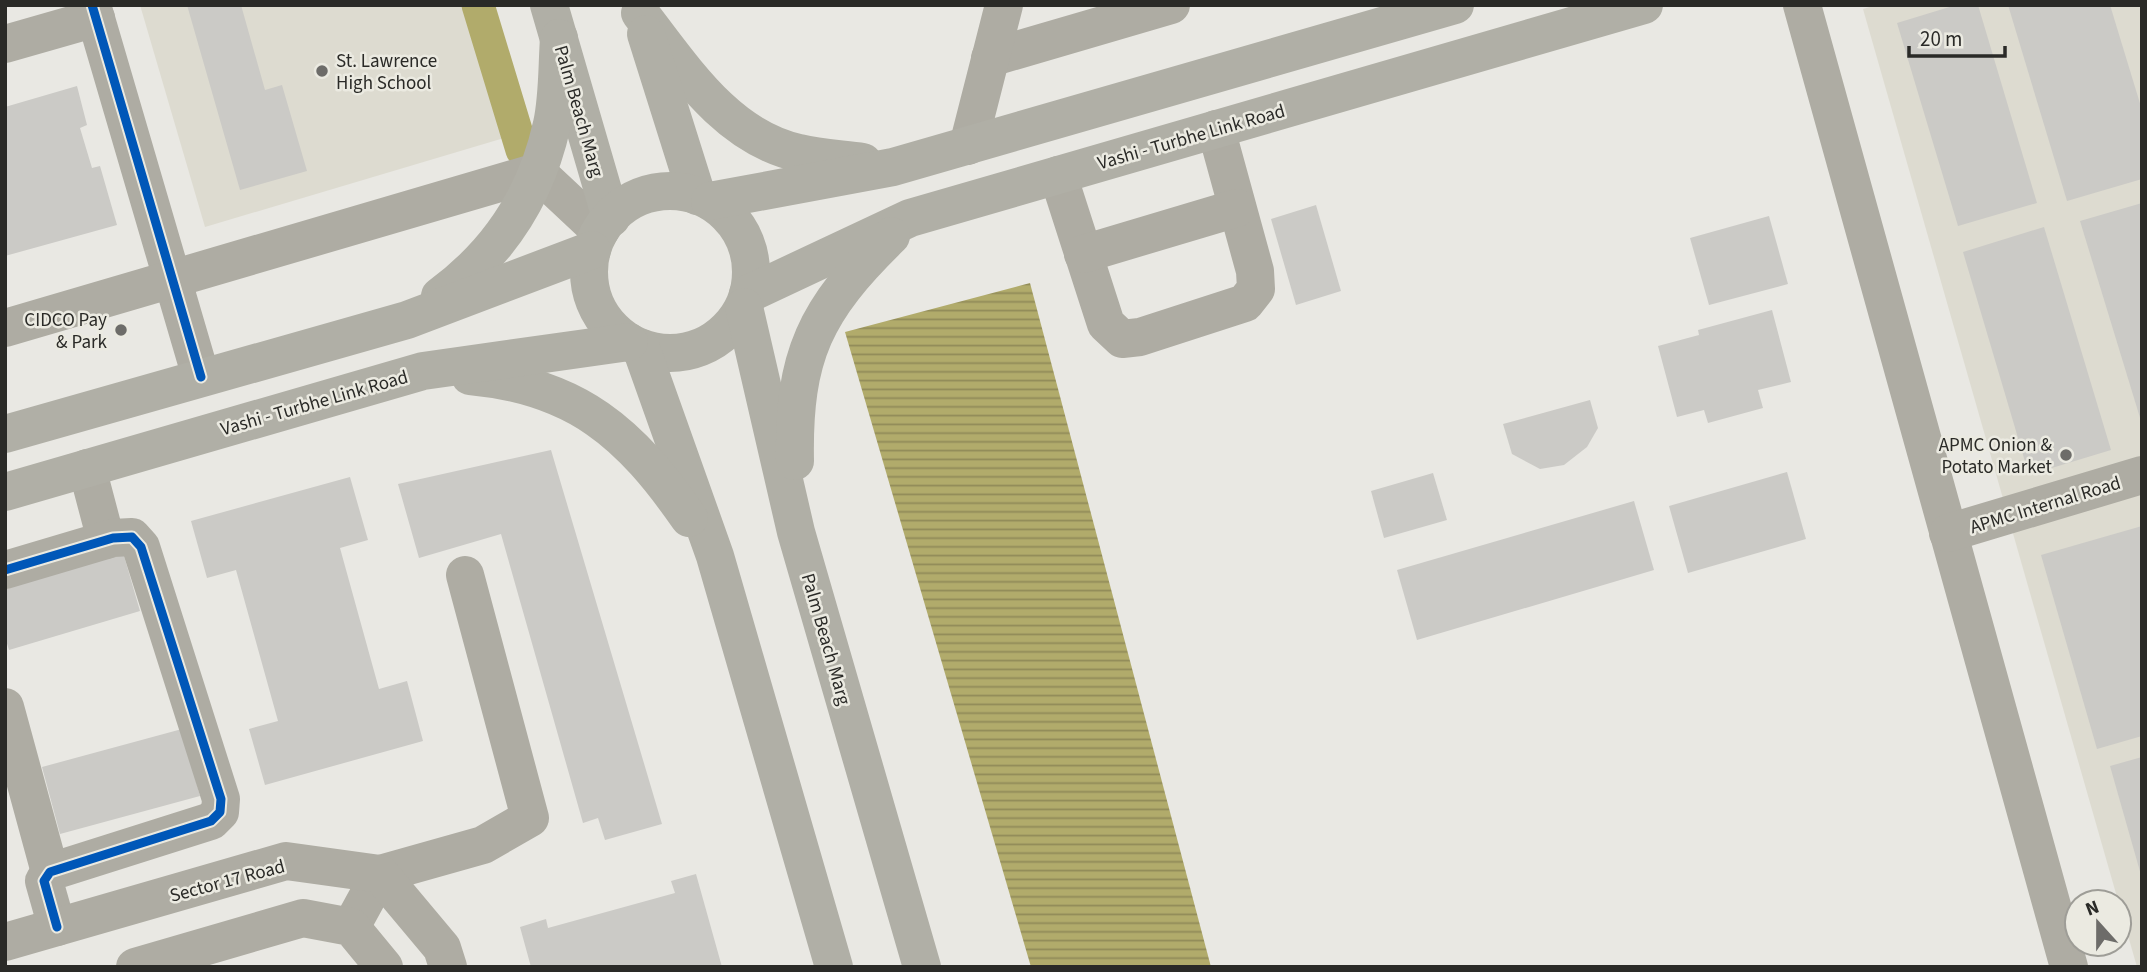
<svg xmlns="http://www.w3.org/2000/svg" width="2147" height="972" font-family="'Source Sans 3',sans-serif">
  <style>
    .built { fill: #dddbd0 }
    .water { fill: url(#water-rules) }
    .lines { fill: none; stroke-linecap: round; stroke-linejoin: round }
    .canal { stroke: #b1ab6b; stroke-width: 33 }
    .building { fill: #cbcac6 }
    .minor { stroke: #aeaca3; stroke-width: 38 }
    .major { stroke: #b0afa6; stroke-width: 38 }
    .cycleway-casing { stroke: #ebeae1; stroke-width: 13 }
    .cycleway { stroke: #0057b8; stroke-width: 9 }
    .poi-dot { fill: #6d6c69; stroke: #ebeae1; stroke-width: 2.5 }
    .labels { text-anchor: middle; stroke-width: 5; stroke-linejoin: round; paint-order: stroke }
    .poi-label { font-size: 19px; fill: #2a2a27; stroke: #ebeae1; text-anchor: end }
    .street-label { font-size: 19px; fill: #2a2a27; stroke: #ebeae1 }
  </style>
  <defs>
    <pattern id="water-rules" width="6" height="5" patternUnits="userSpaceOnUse" patternTransform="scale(1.75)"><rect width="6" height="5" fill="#b1ab6b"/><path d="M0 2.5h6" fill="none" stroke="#908b58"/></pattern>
  </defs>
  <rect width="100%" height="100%" fill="#e9e8e3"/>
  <g class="built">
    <polygon points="140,5 465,5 504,138 205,227"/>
    <polygon points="1876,5 2142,5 2142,967 2137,967 1863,9"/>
  </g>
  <polygon class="water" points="1030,283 1211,967 1031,967 845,332"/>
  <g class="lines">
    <polyline class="canal" points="478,5 522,150"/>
  </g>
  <g class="building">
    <polygon points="187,5 241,5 265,90 282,85 307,171 240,190"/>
    <polygon points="1956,5 1978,5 2037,203 1958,226 1897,23"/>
    <polygon points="2008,5 2110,5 2142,110 2142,179 2067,201"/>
    <polygon points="77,86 87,125 80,128 92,168 100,166 117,225 5,256 5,107"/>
    <polygon points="2142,203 2142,421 2141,421 2080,221"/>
    <polygon points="1316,205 1341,291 1296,305 1271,219"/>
    <polygon points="1769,216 1788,284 1709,305 1690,238"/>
    <polygon points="2044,227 2111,450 2029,475 1963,252"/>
    <polygon points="1772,310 1791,382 1758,390 1763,408 1708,423 1704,410 1677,417 1658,346 1699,335 1698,330"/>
    <polygon points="1590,400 1598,428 1587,447 1564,465 1540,469 1512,454 1503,424"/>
    <polygon points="551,450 662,824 605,840 598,818 583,823 501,534 419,558 398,484"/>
    <polygon points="1787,472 1806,539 1688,573 1669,506"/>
    <polygon points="1433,473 1447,520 1384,538 1371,491"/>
    <polygon points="350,477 368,540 340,548 379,689 407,681 423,741 265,785 249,729 278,721 236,570 207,578 191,521"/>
    <polygon points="1634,501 1654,570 1417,640 1397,570"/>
    <polygon points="2142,526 2142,736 2097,749 2041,555"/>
    <polygon points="122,549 140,611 9,650 5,637 5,583"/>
    <polygon points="182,729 200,796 60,834 42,767"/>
    <polygon points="2142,757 2142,875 2141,875 2110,766"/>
    <polygon points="696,874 722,967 531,967 520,927 546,919 548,928 675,893 671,881"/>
  </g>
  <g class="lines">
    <g class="minor">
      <polyline points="92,5 201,377"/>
      <polyline points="1802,5 2069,967"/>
      <polyline points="5,44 96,18"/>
      <polyline points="990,58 1171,5"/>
      <polyline points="968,146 1004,5"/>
      <polyline points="1058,175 1106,324 1122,339 1140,337 1245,303 1256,289 1255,271 1216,129"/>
      <polyline points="1083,254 1237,208"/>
      <polyline points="5,328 537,172 600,231"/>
      <polyline points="87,468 106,540"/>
      <polyline points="1948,533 2142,475"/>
      <polyline points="5,570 113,538 132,537 141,547 221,799 220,812 211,821 50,872 44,881 57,927"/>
      <polyline points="5,707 50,872"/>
      <polyline points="351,927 380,874 483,845 530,818 465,575"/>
      <polyline points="5,942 286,861 380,874 442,948 448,967"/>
      <polyline points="135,967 303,918 351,927 384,967"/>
    </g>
    <g class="major">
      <polyline points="549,5 611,218"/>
      <path d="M640,13c43,55 86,124 159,140 20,5 43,6 64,9"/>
      <polyline points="646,34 697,196"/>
      <circle cx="670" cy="272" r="81"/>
      <polyline points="710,201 893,167 1455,5"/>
      <polyline points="748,294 910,218 1644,5"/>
      <path d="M440,296c59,-43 96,-99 112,-172 6,-27 5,-58 7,-86"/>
      <polyline points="744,307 796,532 922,967"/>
      <polyline points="641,348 715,556 834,967"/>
      <path d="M470,376c107,10 160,57 219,142"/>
      <polyline points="5,434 407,320 592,250"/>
      <path d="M795,461c-2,-106 20,-151 96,-225"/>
      <polyline points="5,492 423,371 629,342"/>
    </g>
    <g class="cycleway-casing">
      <g id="cycleway">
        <polyline points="92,5 201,377"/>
        <polyline points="5,570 113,538 132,537 141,547 221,799 220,812 211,821 50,872 44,881 57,927"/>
      </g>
    </g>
    <use href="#cycleway" class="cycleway"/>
  </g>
  <g class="poi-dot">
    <circle cx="322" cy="71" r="7"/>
    <circle cx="121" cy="330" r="7"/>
    <circle cx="2066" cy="455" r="7"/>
  </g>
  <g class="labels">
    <g class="poi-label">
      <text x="336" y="67" text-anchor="start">St. Lawrence<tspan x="336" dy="22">High School</tspan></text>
      <text x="107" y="326">CIDCO Pay<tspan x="107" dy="22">&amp; Park</tspan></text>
      <text x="2052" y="451">APMC Onion &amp;<tspan x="2052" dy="22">Potato Market</tspan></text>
    </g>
    <g class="street-label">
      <text transform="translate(580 111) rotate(74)" y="7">Palm Beach Marg</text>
      <text transform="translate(1191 136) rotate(-16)" y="7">Vashi - Turbhe Link Road</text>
      <text transform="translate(314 402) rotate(-16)" y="7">Vashi - Turbhe Link Road</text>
      <text transform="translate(2045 504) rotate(-17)" y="7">APMC Internal Road</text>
      <text transform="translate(827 639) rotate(74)" y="7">Palm Beach Marg</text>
      <text transform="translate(227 880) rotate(-15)" y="7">Sector 17 Road</text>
    </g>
  </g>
  <rect width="2147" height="972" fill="none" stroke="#2a2a27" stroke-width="14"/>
  <g transform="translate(2098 923) rotate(339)"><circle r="33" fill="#ebeae1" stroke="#9e9d97" stroke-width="2"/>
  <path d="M0-5L12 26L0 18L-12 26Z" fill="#6d6c69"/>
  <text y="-10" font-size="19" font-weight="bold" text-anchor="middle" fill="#2a2a27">N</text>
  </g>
  <path d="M1909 46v10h96v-10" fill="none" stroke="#2a2a27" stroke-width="3.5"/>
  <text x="1920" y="46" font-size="21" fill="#2a2a27" stroke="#ebeae1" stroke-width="5" paint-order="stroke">20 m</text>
</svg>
